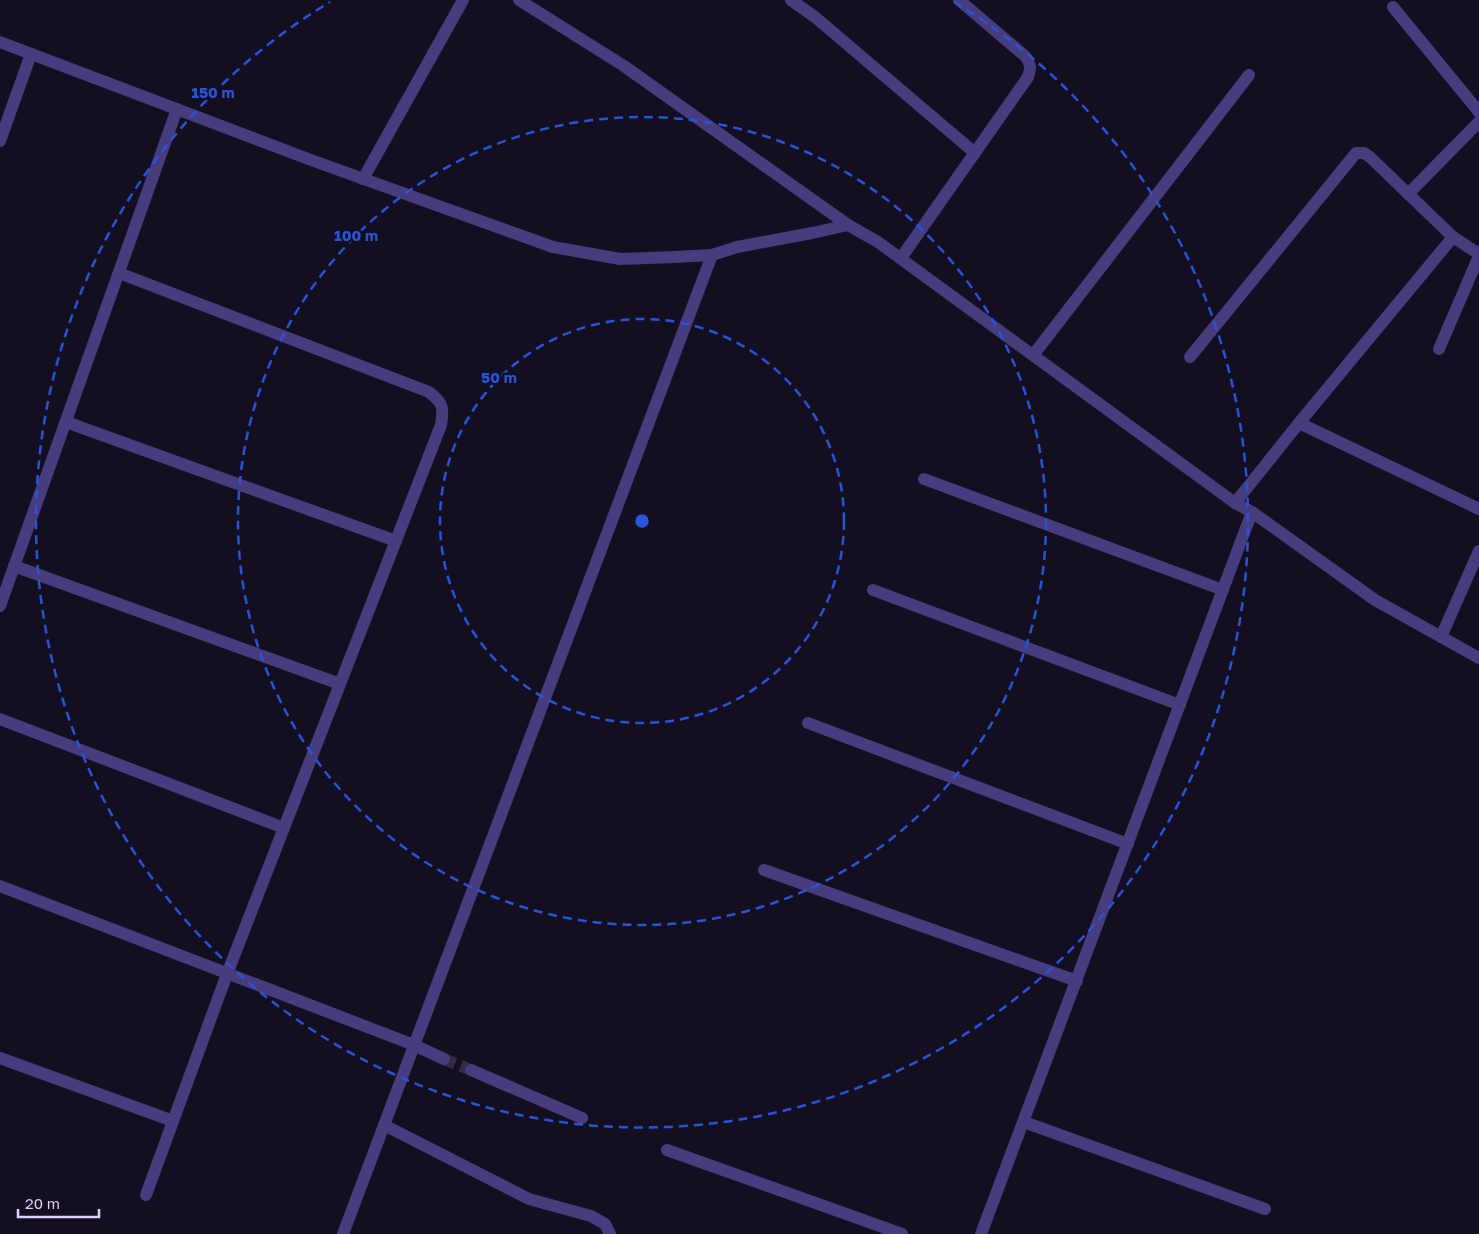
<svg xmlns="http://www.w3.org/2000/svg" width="1479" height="1234" font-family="'Golos Text',sans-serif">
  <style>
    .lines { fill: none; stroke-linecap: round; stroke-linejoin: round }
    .minor-tunnel { stroke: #322b42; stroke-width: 12; stroke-dasharray: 12 6; stroke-linecap: butt }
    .minor { stroke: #473c7e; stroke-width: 12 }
    .ring { fill: none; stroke: #2755da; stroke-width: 2.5; stroke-dasharray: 9 6 }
    .centre { fill: #2755da; stroke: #140e21; stroke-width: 2.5 }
    .ring-label { font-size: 15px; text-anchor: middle; font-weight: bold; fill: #2755da; stroke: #140e21; stroke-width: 5; stroke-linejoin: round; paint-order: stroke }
  </style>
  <rect width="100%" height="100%" fill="#140e21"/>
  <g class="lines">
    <polyline class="minor-tunnel" points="444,1059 471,1070"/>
    <g class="minor">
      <polyline points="519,0 624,66 848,225"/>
      <polyline points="791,0 815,17 975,153"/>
      <polyline points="1393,7 1479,112"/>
      <polyline points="0,42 311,160 553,247 620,259 675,257 712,255 737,247 812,233 848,225 878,242 1235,503 1252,512 1375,600 1479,658"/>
      <polyline points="0,141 31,54"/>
      <polyline points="363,179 463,0"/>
      <polyline points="1408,194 1479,122"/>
      <path d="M901,258l127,-181c3,-9 3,-13 -3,-21l-66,-56"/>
      <path d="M119,273l310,119c14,11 15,15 12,33l-214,549 -81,221"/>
      <polyline points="1439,349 1479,256"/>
      <polyline points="1034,354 1249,75"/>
      <polyline points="1190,357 1356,153 1364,153 1370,157 1453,237"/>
      <polyline points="66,422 396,541"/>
      <polyline points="1299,423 1479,509"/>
      <polyline points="924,479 1223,590"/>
      <polyline points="1235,503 1299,423 1453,237 1479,254"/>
      <polyline points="14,566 340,684"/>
      <polyline points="873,590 1180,705"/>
      <polyline points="0,606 177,109"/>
      <polyline points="1441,637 1479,551"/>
      <polyline points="0,719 284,828"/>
      <polyline points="808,723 1128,844"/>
      <polyline points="764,870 1077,981"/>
      <polyline points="0,886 414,1045 444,1059"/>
      <polyline points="0,1058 173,1121"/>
      <polyline points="471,1070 582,1118"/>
      <polyline points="1024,1122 1265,1209"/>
      <polyline points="384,1125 529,1199 591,1216 605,1224 610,1234"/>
      <polyline points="667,1150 902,1234"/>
      <polyline points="343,1234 712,255"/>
      <polyline points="981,1234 1252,512"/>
    </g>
  </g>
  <g class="ring">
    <circle cx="642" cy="521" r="202"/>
    <circle cx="642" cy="521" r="404"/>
    <path d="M954 2A606 606 0 1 1 330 2"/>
  </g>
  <circle cx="642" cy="521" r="8" class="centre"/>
  <g class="ring-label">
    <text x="213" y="98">150 m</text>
    <text x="356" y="241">100 m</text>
    <text x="499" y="383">50 m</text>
  </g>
  <path d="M18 1209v8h81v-8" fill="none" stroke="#dcd1fd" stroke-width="2.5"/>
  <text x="25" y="1209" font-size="15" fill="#dcd1fd" stroke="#140e21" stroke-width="4" paint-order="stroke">20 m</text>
</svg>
